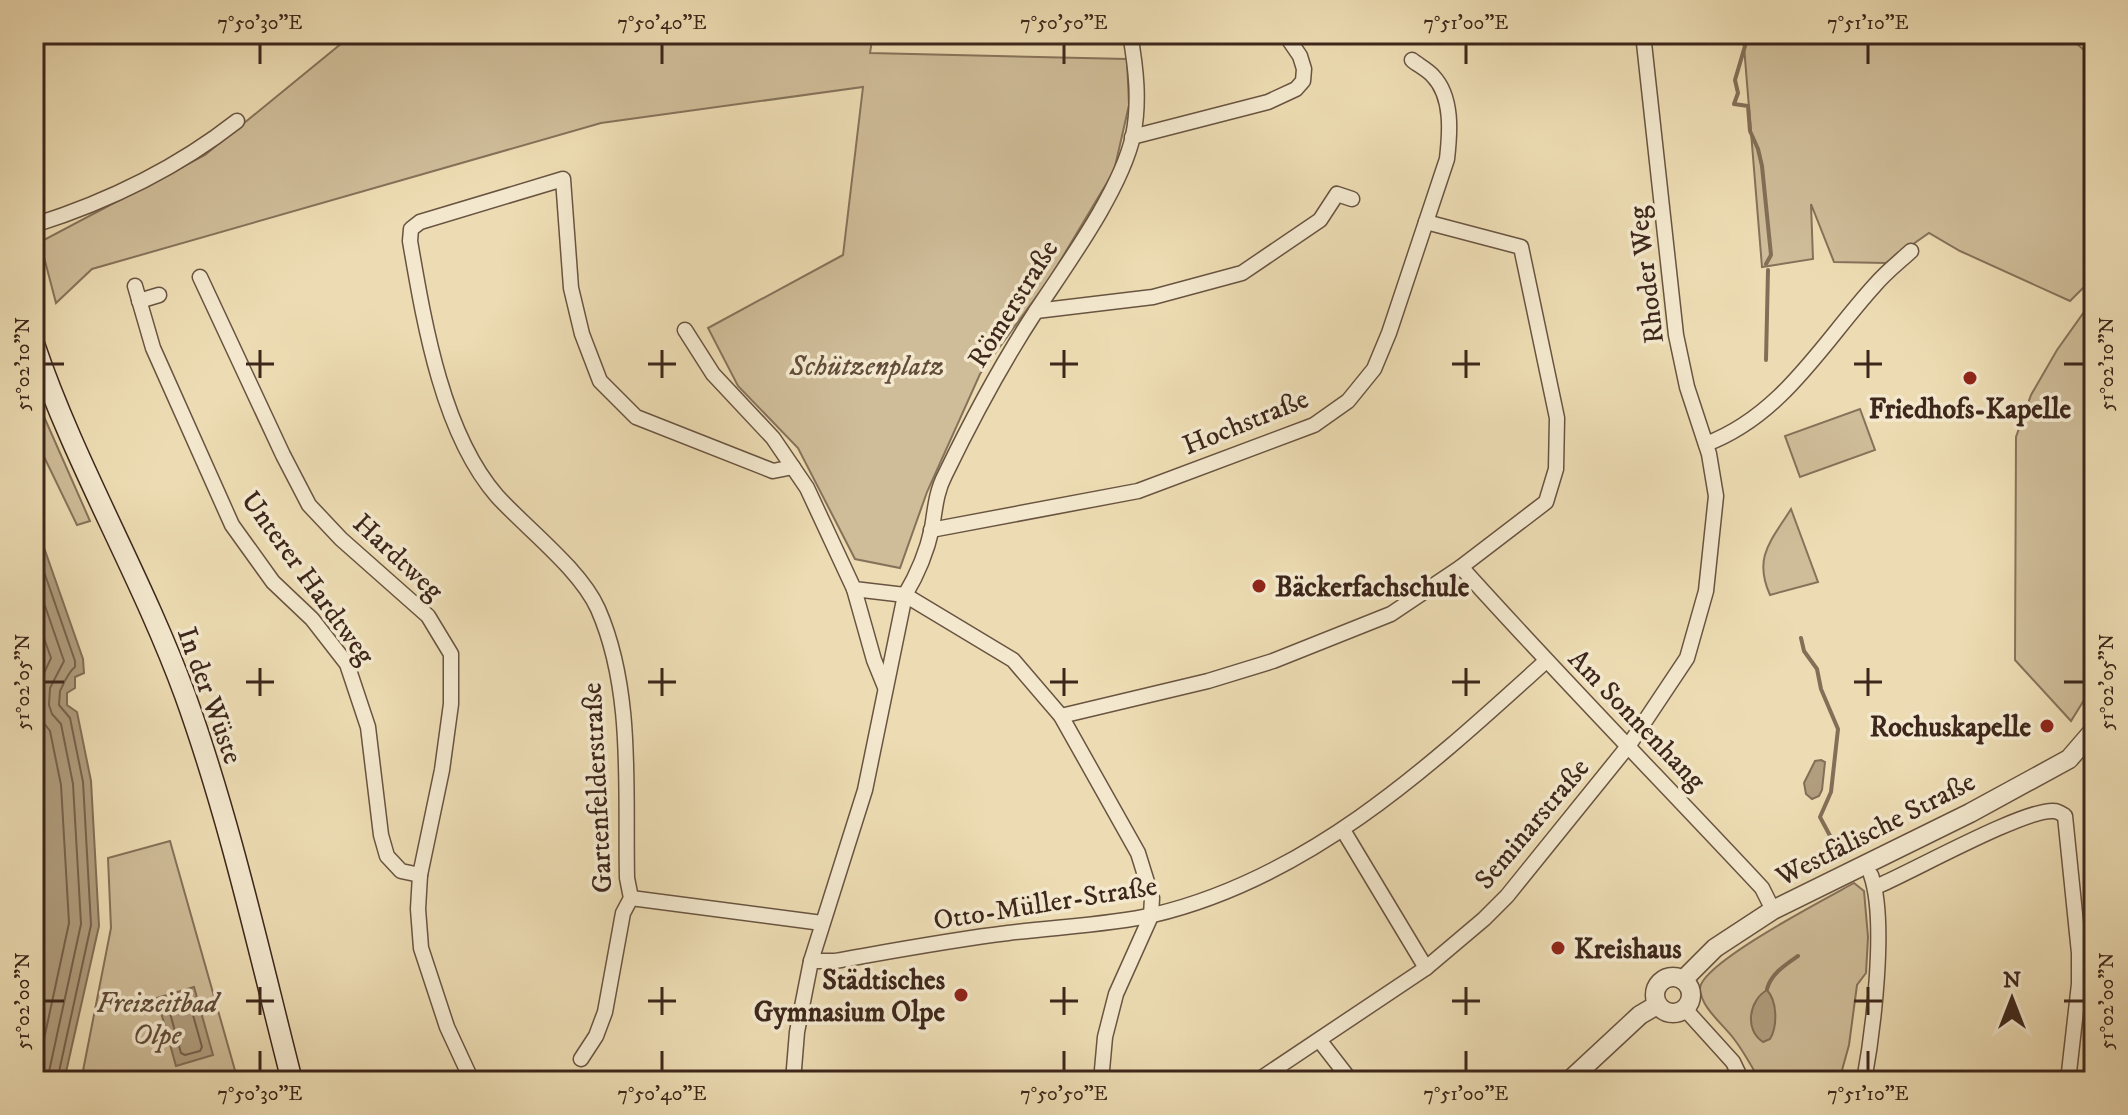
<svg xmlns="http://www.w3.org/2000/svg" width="2128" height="1115" font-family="'IM FELL DW Pica',serif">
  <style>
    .green { fill: #cfbd99; stroke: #86725a; stroke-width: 2 }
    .water { fill: #b19e7f; stroke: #836e57; stroke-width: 2 }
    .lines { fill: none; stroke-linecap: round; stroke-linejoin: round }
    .shore { stroke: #77624d; stroke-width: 2 }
    .stream { stroke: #836e57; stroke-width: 4 }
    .minor-casing { stroke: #695441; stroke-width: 17 }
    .tertiary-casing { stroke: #695441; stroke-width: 21 }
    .secondary-casing { stroke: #3d261b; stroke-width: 23 }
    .minor { stroke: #f3e8ce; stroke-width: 14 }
    .tertiary { stroke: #f3e8ce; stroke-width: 18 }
    .secondary { stroke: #f3e8ce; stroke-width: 20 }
    .ticks { fill: none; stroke: #3d261b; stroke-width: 3 }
    .poi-dot { fill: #8f2418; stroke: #f3e8ce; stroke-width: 3 }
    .labels { text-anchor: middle; stroke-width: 7; stroke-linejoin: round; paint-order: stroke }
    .street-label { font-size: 28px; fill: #3d261b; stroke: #f3e8ce }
    .park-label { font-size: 28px; font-style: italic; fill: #624c3a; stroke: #f3e8ce }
    .poi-label { font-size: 28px; font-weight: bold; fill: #3d261b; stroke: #f3e8ce; text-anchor: start }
    .neatline { fill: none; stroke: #3d261b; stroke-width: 3 }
    .ticks-label { font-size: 20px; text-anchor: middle; fill: #3d261b }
  </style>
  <rect width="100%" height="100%" fill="#eddcb3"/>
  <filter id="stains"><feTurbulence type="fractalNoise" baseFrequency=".0025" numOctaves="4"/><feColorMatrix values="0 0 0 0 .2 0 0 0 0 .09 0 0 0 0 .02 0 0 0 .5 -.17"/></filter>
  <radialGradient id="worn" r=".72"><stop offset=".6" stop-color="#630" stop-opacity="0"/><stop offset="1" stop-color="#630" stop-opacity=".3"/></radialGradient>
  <g class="green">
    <polygon points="353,34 873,34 870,53 1127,59 1129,105 1114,171 1050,278 980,374 927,492 900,568 855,559 798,448 738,386 708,328 843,255 863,87 601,123 92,269 56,303 40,242 205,155"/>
    <polygon points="1743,34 2066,34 2094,59 2094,277 2070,301 1960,251 1929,233 1886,263 1834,262 1811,204 1813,259 1762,267"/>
    <polygon points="2094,298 2094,684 2071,721 2015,660 2016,437 2031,395 2057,350"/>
    <polygon points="34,394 90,521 77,525 34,436"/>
    <polygon points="1860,409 1875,450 1800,477 1785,436"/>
    <path d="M1791,509l27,73 -48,13c-17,-38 1,-54 21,-86z"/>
    <polygon points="170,841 238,1081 81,1081 111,928 108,858"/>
    <path d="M1854,883l10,8 4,46 -2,36 -9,12 -8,60 -10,36h-79c-8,-14 -16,-29 -26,-42 -10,-14 -33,-31 -34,-50 -1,-25 129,-92 154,-106z"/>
  </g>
  <g class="water">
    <polygon points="34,519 83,659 84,673 75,677 75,688 67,693 67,705 77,712 91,781 99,926 64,1081 34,1081"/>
    <polygon points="1821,760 1825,762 1822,790 1819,796 1812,799 1806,794 1804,783 1815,761"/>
    <polygon points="194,987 213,1055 176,1066 157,998"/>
    <path d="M1767,990c10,11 11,35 3,49l-7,3c-19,-12 -14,-42 4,-52z"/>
  </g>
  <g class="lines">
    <g class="shore">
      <path d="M34,543l41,118v6c-7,5 -11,16 -15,24l-1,14 11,13 13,64 8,143 -34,156"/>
      <polyline points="34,574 64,661 50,688 49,705 52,714 61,724 73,784 81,924 47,1081"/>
      <polyline points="34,610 51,658 39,684 37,706 40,718 50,731 61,785 69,923 35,1081"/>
      <polygon points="185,998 189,1001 202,1047 200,1051 185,1055 181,1053 168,1006 170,1003"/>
    </g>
    <g class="stream">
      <polyline points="1743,34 1742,40 1745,46 1735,80 1738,93 1734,104 1748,106 1750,131 1758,149 1762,166 1771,255 1766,264"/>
      <polyline points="1766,360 1768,270"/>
      <polyline points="1801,638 1804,651 1817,669 1821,689 1838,729 1831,792 1820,817 1836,847"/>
      <path d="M1767,989c4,-15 18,-24 31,-33"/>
    </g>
    <g class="minor-casing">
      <g id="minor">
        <polyline points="2083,34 2094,43"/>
        <polyline points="1132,137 1268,102 1296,89 1303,81 1304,69 1300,56 1285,34"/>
        <path d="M34,225c73,-23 143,-57 203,-104"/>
        <polyline points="200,277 283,455 309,505 341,539 428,616 451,654 451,704 442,770 420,875 418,909 421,948 447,1027 472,1081"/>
        <polyline points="135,286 153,348 232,525 273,582 312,619 347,664 368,727 381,835 387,856 401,871 420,875"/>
        <polyline points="139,301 159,295"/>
        <polyline points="1036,311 1153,297 1242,273 1320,220 1337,194 1352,199"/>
        <polyline points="685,330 713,374 773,438 807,488 854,589 905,595 1013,660 1061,716 1138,853 1152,898 1151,916 1116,994 1105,1037 1101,1081"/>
        <path d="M1706,444c77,-29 117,-102 169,-159 11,-13 24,-23 36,-34"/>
        <path d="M931,530l207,-39 176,-66 34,-24 26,-32 15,-36 58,-174c3,-26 6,-62 -14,-83 -5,-6 -15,-11 -21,-16"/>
        <path d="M1461,567c98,109 201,214 301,321l11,22"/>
        <polyline points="854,589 874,660 885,687"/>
        <polyline points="1061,716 1208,681 1273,661 1391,614 1461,567 1546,502 1556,469 1557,418 1521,247 1426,222"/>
        <polyline points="1343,830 1426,968"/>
        <path d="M1874,884l6,1c33,-14 146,-77 174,-74 4,0 8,3 11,5l14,137v31l-11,97"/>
        <polyline points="631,898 822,923"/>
        <path d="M811,961h24c57,-10 115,-21 173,-28 46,-6 101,-8 145,-18 157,-37 277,-149 393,-254"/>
        <polyline points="1685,1009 1733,1062 1742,1081"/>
        <polyline points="1320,1041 1351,1081"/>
        <path d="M581,1059l15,-23 9,-24 18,-99 8,-15 -4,-20c-2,-88 7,-187 -29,-269 -18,-40 -71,-80 -101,-113 -55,-63 -73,-174 -87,-255l1,-12 9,-7 143,-43 8,109 11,46 18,47 36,36 137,54 20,-4"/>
        <path d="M793,1081l4,-49 14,-71 54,-171 40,-195c12,-20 22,-44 27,-67 3,-18 4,-36 13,-53 27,-56 57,-112 91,-164 31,-47 85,-121 97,-175 7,-34 3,-68 -3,-102"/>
        <polyline points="1257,1081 1426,968 1484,919 1507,896 1629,745 1687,658 1706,591 1716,496 1709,454 1687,387 1676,335 1643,34"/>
        <path d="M1864,1081c9,-49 23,-160 7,-206"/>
      </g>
    </g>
    <g class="tertiary-casing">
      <g id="tertiary">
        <circle cx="1673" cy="995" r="18"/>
        <polyline points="1683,980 1715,948 1773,910 1970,813 2069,759 2094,730"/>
        <polyline points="1569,1081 1640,1015 1657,1005"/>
      </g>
    </g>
    <g class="secondary-casing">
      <path id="secondary" d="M34,344c41,121 107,231 151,351 45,125 74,257 107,386"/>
    </g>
    <use href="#minor" class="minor"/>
    <use href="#tertiary" class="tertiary"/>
    <use href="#secondary" class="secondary"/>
  </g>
  <path class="ticks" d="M260,44v20M662,44v20M1064,44v20M1466,44v20M1868,44v20M260,350v28M662,350v28M1064,350v28M1466,350v28M1868,350v28M44,364h20M246,364h28M648,364h28M1050,364h28M1452,364h28M1854,364h28M2064,364h20M260,668v28M662,668v28M1064,668v28M1466,668v28M1868,668v28M44,682h20M246,682h28M648,682h28M1050,682h28M1452,682h28M1854,682h28M2064,682h20M260,987v28M662,987v28M1064,987v28M1466,987v28M1868,987v28M44,1001h20M246,1001h28M648,1001h28M1050,1001h28M1452,1001h28M1854,1001h28M2064,1001h20M260,1051v20M662,1051v20M1064,1051v20M1466,1051v20M1868,1051v20"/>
  <g class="poi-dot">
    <circle cx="1970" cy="378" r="8"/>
    <circle cx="1259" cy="586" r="8"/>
    <circle cx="2047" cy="726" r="8"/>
    <circle cx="1558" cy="948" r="8"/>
    <circle cx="961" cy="995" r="8"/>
  </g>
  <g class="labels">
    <g class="street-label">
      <text transform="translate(1645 275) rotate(-97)" y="10">Rhoder Weg</text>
      <text transform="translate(1012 303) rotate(-58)" y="10">Römerstraße</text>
      <text transform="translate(1245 421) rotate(-22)" y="10">Hochstraße</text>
      <text transform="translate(399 556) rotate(43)" y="10">Hardtweg</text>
      <text transform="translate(309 577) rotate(54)" y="10">Unterer Hardtweg</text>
      <text transform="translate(211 695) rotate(70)" y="10">In der Wüste</text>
      <text transform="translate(1638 719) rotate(46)" y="10">Am Sonnenhang</text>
      <text transform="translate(596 788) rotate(-93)" y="10">Gartenfelderstraße</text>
      <text transform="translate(1531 823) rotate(-50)" y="10">Seminarstraße</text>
      <text transform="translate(1875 828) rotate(-27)" y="10">Westfälische Straße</text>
      <text transform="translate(1045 902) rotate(-9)" y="10">Otto-Müller-Straße</text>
    </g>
    <g class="park-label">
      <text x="867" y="375">Schützenplatz</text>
      <text x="157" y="1012">Freizeitbad<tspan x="157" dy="32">Olpe</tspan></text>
    </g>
    <g class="poi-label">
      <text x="1970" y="418" text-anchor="middle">Friedhofs-Kapelle</text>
      <text x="1275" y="596">Bäckerfachschule</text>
      <text x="2031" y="736" text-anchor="end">Rochuskapelle</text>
      <text x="1574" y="958">Kreishaus</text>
      <text x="945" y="989" text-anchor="end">Städtisches<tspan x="945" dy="32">Gymnasium Olpe</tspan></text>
    </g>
  </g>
  <rect width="2128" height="1115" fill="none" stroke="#eddcb3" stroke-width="88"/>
  <g transform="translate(2012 999)" stroke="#f3e8ce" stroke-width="6" paint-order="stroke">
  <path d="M0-6L14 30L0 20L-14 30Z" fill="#3d261b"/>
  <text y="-12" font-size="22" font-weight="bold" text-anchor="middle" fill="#3d261b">N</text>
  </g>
  <rect x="44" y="44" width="2040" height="1027" class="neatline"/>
  <g class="ticks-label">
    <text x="260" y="29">7°50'30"E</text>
    <text x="662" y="29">7°50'40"E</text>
    <text x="1064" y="29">7°50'50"E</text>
    <text x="1466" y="29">7°51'00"E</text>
    <text x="1868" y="29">7°51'10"E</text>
    <text transform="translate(22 364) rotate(-90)" y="7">51°02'10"N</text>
    <text transform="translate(2106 364) rotate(-90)" y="7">51°02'10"N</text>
    <text transform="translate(22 682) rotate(-90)" y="7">51°02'05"N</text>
    <text transform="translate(2106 682) rotate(-90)" y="7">51°02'05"N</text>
    <text transform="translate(22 1001) rotate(-90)" y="7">51°02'00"N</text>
    <text transform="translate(2106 1001) rotate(-90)" y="7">51°02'00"N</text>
    <text x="260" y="1100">7°50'30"E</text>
    <text x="662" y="1100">7°50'40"E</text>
    <text x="1064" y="1100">7°50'50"E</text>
    <text x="1466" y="1100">7°51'00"E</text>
    <text x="1868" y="1100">7°51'10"E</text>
  </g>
  <rect width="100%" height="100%" filter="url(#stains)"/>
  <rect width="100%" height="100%" fill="url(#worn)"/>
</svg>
